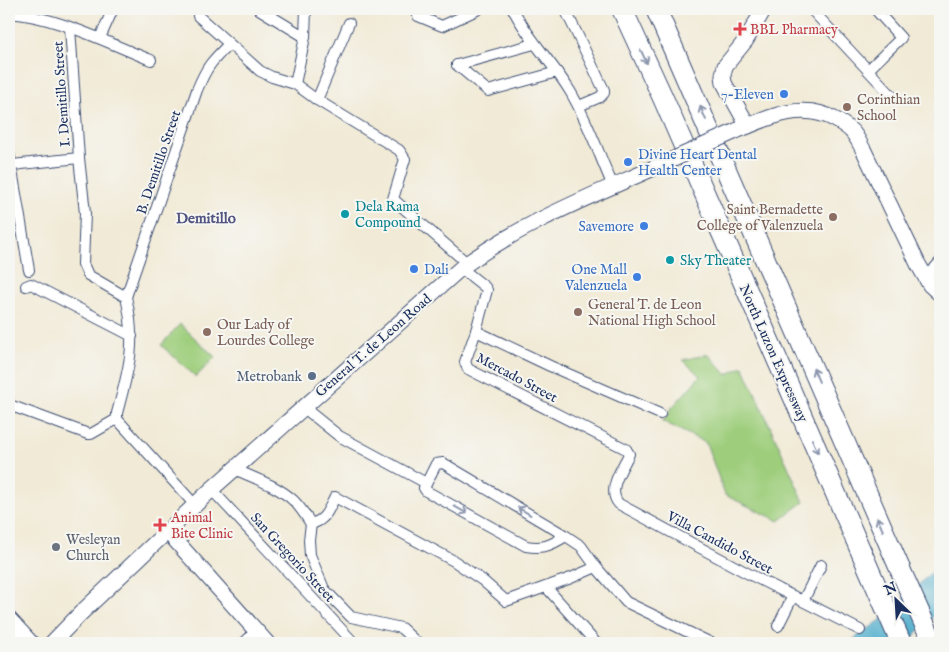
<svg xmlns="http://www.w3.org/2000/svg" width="949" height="652" font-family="'IM FELL English',serif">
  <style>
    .green { fill: #9ece7c; stroke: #5c7e6d }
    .water { fill: #4cabcb; stroke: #346d94 }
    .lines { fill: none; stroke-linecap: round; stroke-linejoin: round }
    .street-casing { stroke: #3b4b70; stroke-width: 12 }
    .secondary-casing { stroke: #3b4b70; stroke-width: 17 }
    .highway-casing { stroke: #3b4b70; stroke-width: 22 }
    .street { stroke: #fff; stroke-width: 10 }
    .secondary { stroke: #fff; stroke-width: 15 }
    .highway { stroke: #fff; stroke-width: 20 }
    .secondary-bridge-casing { stroke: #3b4b70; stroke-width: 17; stroke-linecap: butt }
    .highway-bridge-casing { stroke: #3b4b70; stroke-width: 22; stroke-linecap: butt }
    .secondary-bridge { stroke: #fff; stroke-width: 15 }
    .highway-bridge { stroke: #fff; stroke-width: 20 }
    .oneway { stroke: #8d97ae }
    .health-dot { fill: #e0444e; stroke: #f6f6f2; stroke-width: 2 }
    .shop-dot { fill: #3f7fe0; stroke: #f6f6f2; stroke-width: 2 }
    .education-dot { fill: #8d6e63; stroke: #f6f6f2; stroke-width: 2 }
    .culture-dot { fill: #0f9aa8; stroke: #f6f6f2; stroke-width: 2 }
    .service-dot { fill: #5c6f8a; stroke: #f6f6f2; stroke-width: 2 }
    .worship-dot { fill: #6b7280; stroke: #f6f6f2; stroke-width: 2 }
    .labels { text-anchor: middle; stroke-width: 4; stroke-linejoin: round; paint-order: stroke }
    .health-label { font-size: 14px; fill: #be3a42; stroke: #f6f6f2; text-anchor: start }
    .street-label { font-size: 14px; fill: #1b2f5e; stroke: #f6f6f2 }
    .shop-label { font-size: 14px; fill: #366cbe; stroke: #f6f6f2; text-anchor: end }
    .education-label { font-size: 14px; fill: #785e54; stroke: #f6f6f2; text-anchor: start }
    .culture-label { font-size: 14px; fill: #0d838f; stroke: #f6f6f2; text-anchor: start }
    .service-label { font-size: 14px; fill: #4e5e75; stroke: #f6f6f2; text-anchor: end }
    .worship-label { font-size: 14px; fill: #5b616d; stroke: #f6f6f2; text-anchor: start }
    .neighbourhood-label { font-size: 15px; font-weight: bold; fill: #525481; stroke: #f6f6f2 }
  </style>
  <rect width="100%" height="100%" fill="#f6f6f2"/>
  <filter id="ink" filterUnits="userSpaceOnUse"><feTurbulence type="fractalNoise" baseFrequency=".02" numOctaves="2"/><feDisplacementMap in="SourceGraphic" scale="10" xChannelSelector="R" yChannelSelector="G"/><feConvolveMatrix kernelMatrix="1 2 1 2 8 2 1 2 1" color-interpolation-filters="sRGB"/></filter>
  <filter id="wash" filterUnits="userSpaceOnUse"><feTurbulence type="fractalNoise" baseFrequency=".0096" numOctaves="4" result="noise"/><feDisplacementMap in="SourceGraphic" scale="20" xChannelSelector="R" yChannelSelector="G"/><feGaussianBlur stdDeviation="1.12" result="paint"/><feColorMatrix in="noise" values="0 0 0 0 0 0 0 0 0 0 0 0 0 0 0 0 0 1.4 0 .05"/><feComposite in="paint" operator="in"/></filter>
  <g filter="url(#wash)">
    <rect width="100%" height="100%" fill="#f1ead6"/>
    <g class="green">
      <polygon points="180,324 215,357 196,377 161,345"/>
      <polygon points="708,354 727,375 743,366 804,502 779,521 725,495 706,443 662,421 668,416 669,411 700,376 683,360"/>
    </g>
    <polygon class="water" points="940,557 940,610 907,643 848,643 882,619 934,570"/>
  </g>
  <g filter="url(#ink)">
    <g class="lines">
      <g class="street-casing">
        <g id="street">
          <polyline points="259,9 305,37"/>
          <path d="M513,9c15,30 39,53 57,82 18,30 29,64 43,95"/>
          <polyline points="565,9 604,90 604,93 600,97 579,106"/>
          <polyline points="811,9 893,97"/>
          <path d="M9,13c50,4 96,29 142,47"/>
          <polyline points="198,16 260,71 272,77 295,84 317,100 399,150 405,159 393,199 467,263"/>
          <polyline points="418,16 442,26 479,9"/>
          <path d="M70,28l9,130 6,55 -2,51 5,11 38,22c11,47 3,71 -9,116v6l78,86"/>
          <polyline points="100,38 113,9"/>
          <polyline points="457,65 488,91 557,72"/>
          <polyline points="457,65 534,44"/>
          <polyline points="868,70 901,38 875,9"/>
          <polyline points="295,84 305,37 306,9"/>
          <polyline points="317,100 349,23"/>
          <polyline points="9,153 29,270"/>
          <polyline points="12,165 79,158"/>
          <path d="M461,268l24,19 2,3 -11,41 -11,31 3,7 158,80 3,5c-7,15 -23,36 -10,50l128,69 113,57"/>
          <polyline points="924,276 932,271 940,262"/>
          <polyline points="26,286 31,284 132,336"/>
          <path d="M126,297l71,-207c10,-24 14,-28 32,-46"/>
          <polyline points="476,331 550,366 660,414"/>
          <polyline points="12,406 88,434 91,434 117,419"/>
          <polyline points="303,407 339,436 426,483"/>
          <path d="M234,469c20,9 44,17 60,32 7,7 12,15 17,23l-2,16 1,15 14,34 27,28 50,11 16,15"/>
          <polyline points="212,490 354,643"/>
          <path d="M311,524c15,-4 17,-14 24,-27l119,64 28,19 24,21 65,-23 25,-11"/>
          <path d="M566,536c-15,9 -22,13 -40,10l-100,-55 -2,-3 12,-24 7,-1 123,73 15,10 15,21 30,35 85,41"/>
          <polyline points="546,587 596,643"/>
          <polyline points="803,601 821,565"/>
          <polyline points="778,626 793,596"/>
          <polyline points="244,643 256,631"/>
        </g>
      </g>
      <g class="secondary-casing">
        <g id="secondary">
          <polyline points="748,126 724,83 723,75 725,66 746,40 764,9"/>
          <path d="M736,131c33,-14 67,-30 100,-11 7,4 14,8 18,14 4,5 7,12 10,17l54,113 12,21 10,9"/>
          <polyline points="168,532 267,643"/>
          <polyline points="9,619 31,643"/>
          <path d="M52,643l29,-30 132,-125 248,-220c59,-44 128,-71 195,-101"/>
        </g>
      </g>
      <g class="highway-casing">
        <g id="highway">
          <polyline points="622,9 663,98 901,643"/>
          <polyline points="656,9 900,569"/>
        </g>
      </g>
      <use href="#street" class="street"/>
      <use href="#secondary" class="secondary"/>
      <use href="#highway" class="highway"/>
      <g class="secondary-bridge-casing">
        <polyline id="secondary-bridge" points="656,167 736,131"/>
      </g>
      <g class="highway-bridge-casing">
        <polyline id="highway-bridge" points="900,569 933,643"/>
      </g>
      <use href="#secondary-bridge" class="secondary-bridge"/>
      <use href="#highway-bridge" class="highway-bridge"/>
    </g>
    <defs><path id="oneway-shaft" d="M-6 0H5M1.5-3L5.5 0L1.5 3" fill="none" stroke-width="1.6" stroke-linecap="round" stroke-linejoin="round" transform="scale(1.25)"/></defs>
    <g class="oneway">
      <use href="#oneway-shaft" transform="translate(644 57) rotate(65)"/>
      <use href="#oneway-shaft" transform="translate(703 113) rotate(-113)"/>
      <use href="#oneway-shaft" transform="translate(816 375) rotate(-113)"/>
      <use href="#oneway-shaft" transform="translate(815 446) rotate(66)"/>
      <use href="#oneway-shaft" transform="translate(461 510) rotate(29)"/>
      <use href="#oneway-shaft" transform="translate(524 511) rotate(-149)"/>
      <use href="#oneway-shaft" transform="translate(880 524) rotate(-113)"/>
    </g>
  </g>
  <g class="health-dot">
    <path d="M737.5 21.5h5v5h5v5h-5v5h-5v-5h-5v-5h5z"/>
    <path d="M157.5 517.5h5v5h5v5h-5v5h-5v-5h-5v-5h5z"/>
  </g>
  <g class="shop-dot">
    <circle cx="784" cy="94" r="5"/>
    <circle cx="628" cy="162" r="5"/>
    <circle cx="644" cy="226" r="5"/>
    <circle cx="414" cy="269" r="5"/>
    <circle cx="637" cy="277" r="5"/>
  </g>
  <g class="education-dot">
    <circle cx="847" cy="107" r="5"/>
    <circle cx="833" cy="217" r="5"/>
    <circle cx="578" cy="312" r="5"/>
    <circle cx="207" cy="332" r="5"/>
  </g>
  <g class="culture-dot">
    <circle cx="345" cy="214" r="5"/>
    <circle cx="670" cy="260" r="5"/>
  </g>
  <circle class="service-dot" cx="312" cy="376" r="5"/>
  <circle class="worship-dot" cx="56" cy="547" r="5"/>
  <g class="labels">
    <g class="health-label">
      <text x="750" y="34">BBL Pharmacy</text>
      <text x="171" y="522">Animal<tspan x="171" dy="16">Bite Clinic</tspan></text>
    </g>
    <g class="street-label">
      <text transform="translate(61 94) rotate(-94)" y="5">I. Demitillo Street</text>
      <text transform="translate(158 162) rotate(-71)" y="5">B. Demitillo Street</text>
      <text transform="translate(373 345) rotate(-41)" y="5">General T. de Leon Road</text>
      <text transform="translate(774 353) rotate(66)" y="5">North Luzon Expressway</text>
      <text transform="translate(517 377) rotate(28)" y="5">Mercado Street</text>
      <text transform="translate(720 542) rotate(28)" y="5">Villa Candido Street</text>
      <text transform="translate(293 557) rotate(47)" y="5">San Gregorio Street</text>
    </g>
    <g class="shop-label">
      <text x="774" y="99">7-Eleven</text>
      <text x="638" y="159" text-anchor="start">Divine Heart Dental<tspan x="638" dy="16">Health Center</tspan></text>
      <text x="634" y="231">Savemore</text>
      <text x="424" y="274" text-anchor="start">Dali</text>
      <text x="627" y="274">One Mall<tspan x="627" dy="16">Valenzuela</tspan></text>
    </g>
    <g class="education-label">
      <text x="857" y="104">Corinthian<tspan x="857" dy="16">School</tspan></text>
      <text x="823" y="214" text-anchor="end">Saint Bernadette<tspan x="823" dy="16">College of Valenzuela</tspan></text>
      <text x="588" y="309">General T. de Leon<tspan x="588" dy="16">National High School</tspan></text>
      <text x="217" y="329">Our Lady of<tspan x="217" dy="16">Lourdes College</tspan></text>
    </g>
    <g class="culture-label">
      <text x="355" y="211">Dela Rama<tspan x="355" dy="16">Compound</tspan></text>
      <text x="680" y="265">Sky Theater</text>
    </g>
    <g class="service-label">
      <text x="302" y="381">Metrobank</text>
    </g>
    <g class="worship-label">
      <text x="66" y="544">Wesleyan<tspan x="66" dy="16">Church</tspan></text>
    </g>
    <g class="neighbourhood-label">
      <text x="206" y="223">Demitillo</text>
    </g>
  </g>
  <rect width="949" height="652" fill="none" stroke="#f6f6f2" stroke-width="30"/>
  <g transform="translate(896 600) rotate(335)" stroke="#f6f6f2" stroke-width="4" paint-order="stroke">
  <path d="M0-4L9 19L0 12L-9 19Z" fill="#1b2f5e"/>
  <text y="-8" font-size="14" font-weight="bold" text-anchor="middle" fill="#1b2f5e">N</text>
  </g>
</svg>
